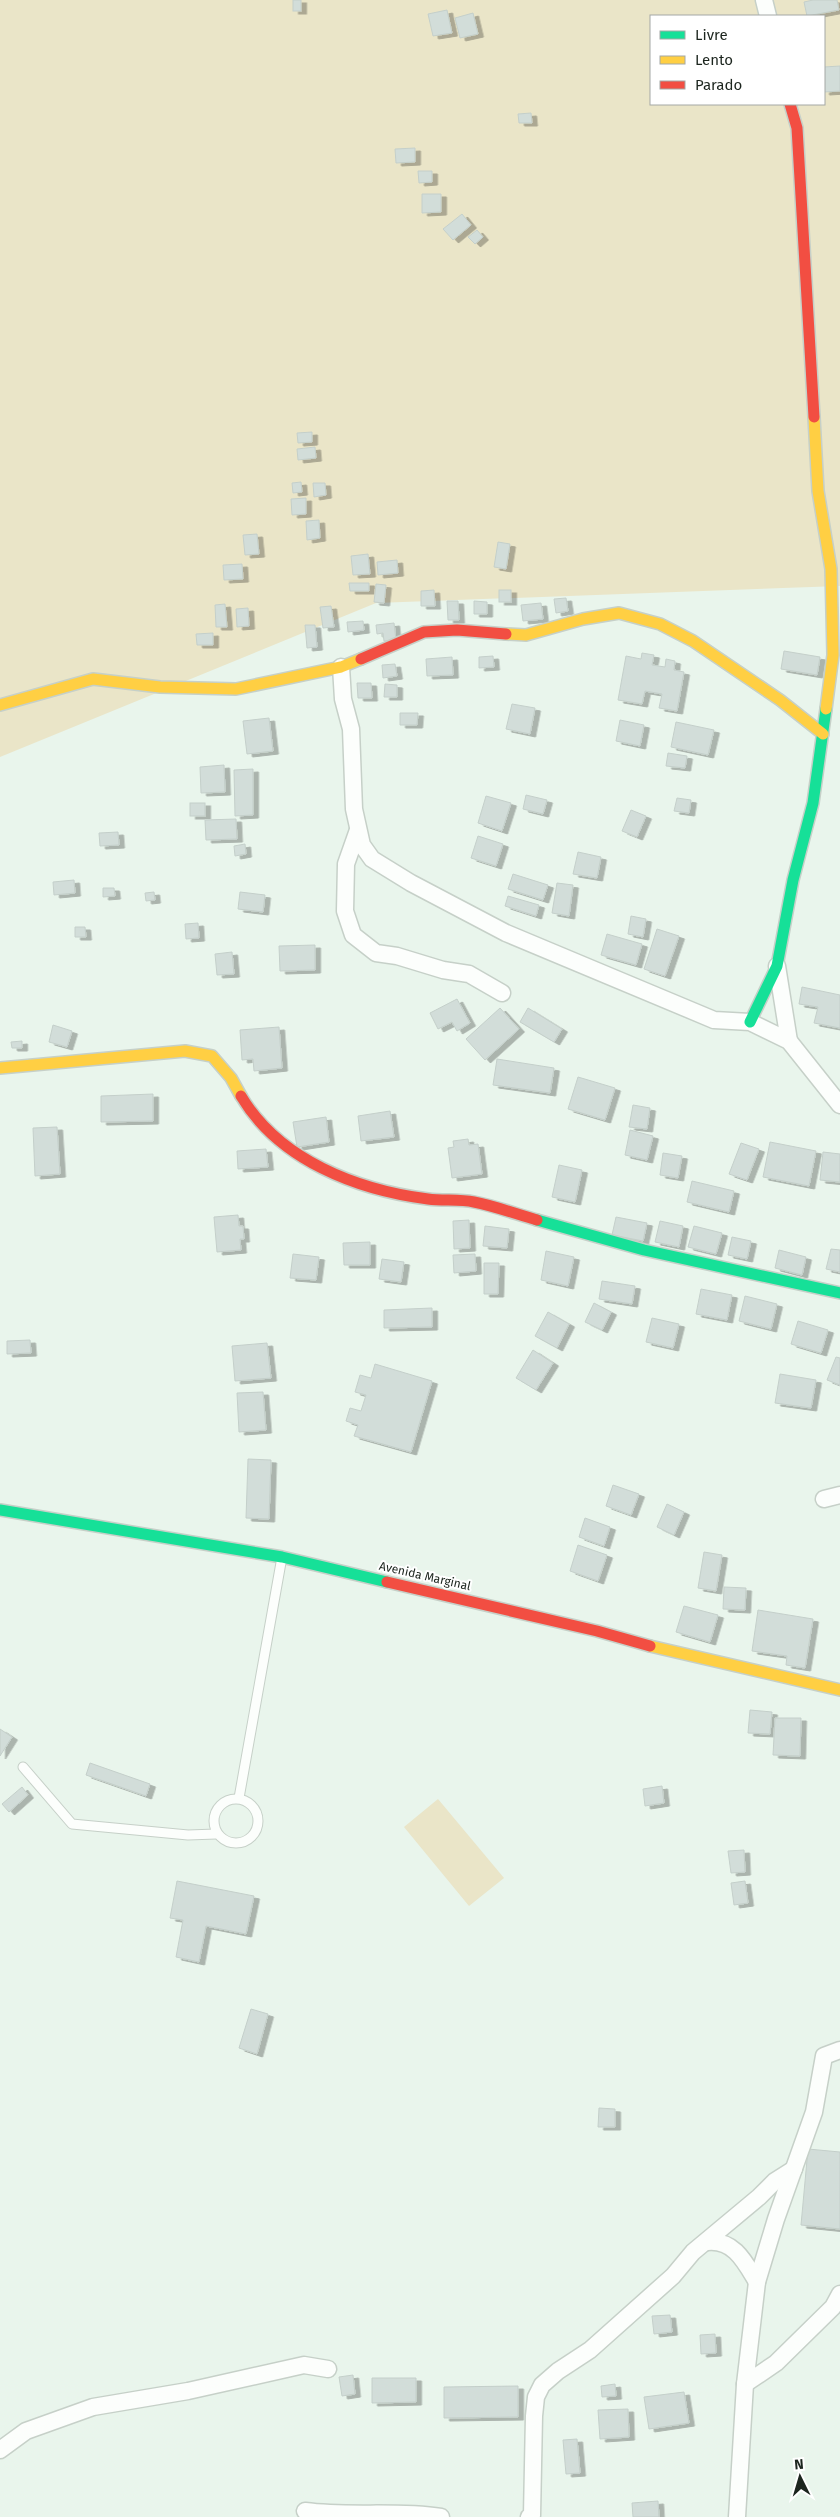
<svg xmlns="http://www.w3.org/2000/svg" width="840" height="2517" font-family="'Fira Sans',sans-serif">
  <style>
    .green { fill: #eae5c8; fill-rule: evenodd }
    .building { fill: #d2ddd9; stroke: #c4cfca; filter: url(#shadow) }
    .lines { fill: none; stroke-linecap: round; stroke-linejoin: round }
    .lane-casing { stroke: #c6d0c8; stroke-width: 11 }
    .street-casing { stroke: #c6d0c8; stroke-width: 19 }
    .fast-casing { stroke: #c6d0c8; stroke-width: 14 }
    .slow-casing { stroke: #c6d0c8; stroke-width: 14 }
    .jam-casing { stroke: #c6d0c8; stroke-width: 14 }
    .lane { stroke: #fcfefc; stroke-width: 9 }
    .street { stroke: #fcfefc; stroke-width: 16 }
    .fast { stroke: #16e098; stroke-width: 11 }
    .slow { stroke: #ffcf43; stroke-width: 11 }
    .jam { stroke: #f24e42; stroke-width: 11 }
    .labels { text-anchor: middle; stroke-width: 4; stroke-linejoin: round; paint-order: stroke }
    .street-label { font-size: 12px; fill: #1c251e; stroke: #fff }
  </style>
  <defs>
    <filter id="shadow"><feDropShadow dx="5.5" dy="3" stdDeviation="0" flood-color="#0004"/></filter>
  </defs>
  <rect width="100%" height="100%" fill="#e9f5ec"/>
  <g class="green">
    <path d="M0,0h840v586l-464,17 -376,154zM651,16h173v88h-173z"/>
    <polygon points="438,1799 504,1878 469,1906 404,1827"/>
  </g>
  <g class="building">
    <rect x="293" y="0" width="8" height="11"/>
    <polygon points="813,0 837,0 839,10 807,16 804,2"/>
    <polygon points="447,10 452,33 433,36 428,14"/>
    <polygon points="473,13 478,34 460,38 455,18"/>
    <polygon points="840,66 840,91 824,92 824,67"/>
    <polygon points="531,113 532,123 519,123 518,114"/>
    <polygon points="415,148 415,162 396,163 395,149"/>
    <polygon points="418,171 432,171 432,182 419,183"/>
    <polygon points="422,194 441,194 441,212 422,213"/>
    <polygon points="462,214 471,225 453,240 443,229"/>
    <polygon points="477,230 483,237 475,244 468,237"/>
    <polygon points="312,432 312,442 298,443 297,433"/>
    <polygon points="315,447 316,458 298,460 297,449"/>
    <polygon points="301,482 302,492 293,493 292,483"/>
    <polygon points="313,483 325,483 326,495 314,497"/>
    <polygon points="306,498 306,514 292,515 291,499"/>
    <polygon points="319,520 320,538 307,540 306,521"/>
    <polygon points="257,534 259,554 245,555 243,535"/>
    <polygon points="498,542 510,544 506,569 494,567"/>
    <polygon points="368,554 370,574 353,575 351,556"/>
    <polygon points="397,560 398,573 378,575 377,562"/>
    <polygon points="242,564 243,579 224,580 223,565"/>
    <polygon points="349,583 369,583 369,591 350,591"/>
    <polygon points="376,584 386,585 384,603 374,602"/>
    <polygon points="434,590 435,606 421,606 421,591"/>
    <rect x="499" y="590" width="12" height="12"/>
    <polygon points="566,598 568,611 556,613 554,599"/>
    <polygon points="447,601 458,601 459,620 448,620"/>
    <polygon points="474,601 487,602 487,614 474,614"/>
    <polygon points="541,603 543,619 523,621 521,605"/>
    <polygon points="225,604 227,627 216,627 215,605"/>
    <polygon points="331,606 334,627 323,628 320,607"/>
    <polygon points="248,608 249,626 237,627 236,609"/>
    <polygon points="363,621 364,630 348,632 347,622"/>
    <polygon points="394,623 396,640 384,641 383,633 377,634 376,625"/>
    <polygon points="305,625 315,625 317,647 307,648"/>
    <polygon points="213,633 213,645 197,645 196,634"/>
    <polygon points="784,651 820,657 817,675 781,669"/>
    <polygon points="642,653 654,655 652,665 665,667 666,659 675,661 674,670 684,672 677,711 659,708 662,694 645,691 642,704 618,700 626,656 641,659"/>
    <polygon points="493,656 494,667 479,668 479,657"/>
    <polygon points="452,657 453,675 427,676 426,659"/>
    <polygon points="395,664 397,676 383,678 382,665"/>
    <polygon points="357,683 371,683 372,698 358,698"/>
    <polygon points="385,684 397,685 397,697 384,697"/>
    <polygon points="512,704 535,708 530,734 506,729"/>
    <polygon points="400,713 418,713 417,725 400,725"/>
    <polygon points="269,718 273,751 247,754 243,721"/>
    <polygon points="620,720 644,725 640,746 616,741"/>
    <polygon points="676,722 714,730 708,755 671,747"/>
    <polygon points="668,753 687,756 685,768 666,766"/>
    <polygon points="224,765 225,792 201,793 200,767"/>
    <polygon points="253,769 253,815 235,816 234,770"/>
    <polygon points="526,795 547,800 543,814 523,809"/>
    <polygon points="486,796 511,803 502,831 478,823"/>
    <polygon points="677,798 691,800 689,813 674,811"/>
    <rect x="190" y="803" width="15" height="13"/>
    <polygon points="631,810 646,816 637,837 622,831"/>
    <polygon points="236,819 237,839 206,840 205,820"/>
    <polygon points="118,832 119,845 100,846 99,833"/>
    <polygon points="478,836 503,844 496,866 471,858"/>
    <polygon points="245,844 246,854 235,856 234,846"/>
    <polygon points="578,852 601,857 597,878 573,874"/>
    <polygon points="513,874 548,885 543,900 508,889"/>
    <polygon points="74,880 75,893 54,895 53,882"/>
    <polygon points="557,883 573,885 569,916 552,913"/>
    <polygon points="103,888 114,888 115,896 103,897"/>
    <polygon points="154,892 155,900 146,901 145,893"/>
    <polygon points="240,892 265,895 263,912 238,909"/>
    <polygon points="508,896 539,905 536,916 505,906"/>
    <polygon points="631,916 646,919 643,937 628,934"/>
    <polygon points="198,923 199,938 186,939 185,924"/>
    <polygon points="75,927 85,927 86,937 75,937"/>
    <polygon points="657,929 679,936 665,976 644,969"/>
    <polygon points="607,934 642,944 636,965 601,955"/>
    <polygon points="315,945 315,970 280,971 279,946"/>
    <polygon points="232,952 234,974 217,975 215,954"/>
    <polygon points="802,987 840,995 840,1028 814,1023 818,1007 799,1004"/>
    <polygon points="457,999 470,1023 457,1031 452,1022 438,1029 430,1013"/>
    <polygon points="500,1008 519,1029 485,1060 466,1039"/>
    <polygon points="528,1008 562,1029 554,1042 520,1022"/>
    <polygon points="53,1025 72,1031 67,1047 49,1042"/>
    <polygon points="279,1027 282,1068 254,1071 253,1059 242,1060 240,1030"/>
    <polygon points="22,1041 22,1048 12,1048 11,1042"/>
    <polygon points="497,1059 554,1068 550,1093 493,1085"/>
    <polygon points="578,1077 615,1088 605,1120 568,1109"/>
    <polygon points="153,1094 153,1121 101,1122 101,1096"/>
    <polygon points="633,1105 650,1108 647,1129 629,1127"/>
    <polygon points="390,1111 394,1137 361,1141 358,1116"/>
    <polygon points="326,1117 329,1142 297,1147 293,1122"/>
    <polygon points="57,1127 60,1174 35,1176 33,1128"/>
    <polygon points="630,1130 653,1136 647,1160 625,1155"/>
    <polygon points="468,1139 469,1145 478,1144 482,1174 452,1178 448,1148 454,1147 453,1141"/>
    <polygon points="770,1142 816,1151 809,1186 763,1177"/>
    <polygon points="741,1143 759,1149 747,1180 729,1174"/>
    <polygon points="266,1149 268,1167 238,1169 237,1151"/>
    <polygon points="823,1152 840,1154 840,1182 820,1180"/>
    <polygon points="663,1153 682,1156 678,1178 660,1175"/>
    <polygon points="559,1165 582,1170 575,1202 552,1197"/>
    <polygon points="692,1181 734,1191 729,1212 687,1202"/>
    <polygon points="238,1215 239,1226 243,1226 244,1239 240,1239 241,1250 217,1252 214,1217"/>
    <polygon points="616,1217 647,1223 643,1241 612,1235"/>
    <polygon points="469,1220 470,1248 454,1249 453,1221"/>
    <polygon points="660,1221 683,1226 679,1247 655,1242"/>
    <polygon points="485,1226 509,1229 507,1248 483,1246"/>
    <polygon points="694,1226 722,1233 716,1254 688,1247"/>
    <polygon points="732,1237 751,1241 747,1259 728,1255"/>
    <polygon points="370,1242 370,1265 344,1265 343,1243"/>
    <polygon points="831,1249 840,1250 840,1272 826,1269"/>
    <polygon points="779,1250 806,1257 802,1275 775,1268"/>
    <polygon points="546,1251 574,1257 568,1286 541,1280"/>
    <polygon points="293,1254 319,1257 316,1280 290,1278"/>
    <polygon points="475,1254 476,1271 454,1273 453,1255"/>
    <polygon points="382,1259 404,1262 401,1282 379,1279"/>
    <polygon points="484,1263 499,1263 498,1294 484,1294"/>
    <polygon points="602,1281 635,1286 632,1304 599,1299"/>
    <polygon points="701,1289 732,1295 727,1320 696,1314"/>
    <polygon points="745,1296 777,1304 771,1329 739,1321"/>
    <polygon points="594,1303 611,1312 602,1330 585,1322"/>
    <polygon points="432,1308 432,1327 384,1328 384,1310"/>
    <polygon points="548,1312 569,1324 557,1348 535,1336"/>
    <polygon points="652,1318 679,1324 673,1348 646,1342"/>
    <polygon points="798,1321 828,1330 821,1353 791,1344"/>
    <polygon points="30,1340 31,1353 7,1354 7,1341"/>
    <polygon points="267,1343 271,1378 235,1381 232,1346"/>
    <polygon points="533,1350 553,1363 536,1390 516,1378"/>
    <polygon points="836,1357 840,1358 840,1385 827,1380"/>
    <polygon points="375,1364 432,1381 411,1452 354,1436 358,1425 346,1421 350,1408 361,1411 366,1395 355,1392 360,1375 371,1378"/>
    <polygon points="780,1374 816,1380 811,1408 775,1403"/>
    <polygon points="263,1392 266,1430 239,1432 237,1393"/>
    <polygon points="248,1459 271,1460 269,1519 246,1518"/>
    <polygon points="613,1485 639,1494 631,1515 606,1506"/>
    <polygon points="667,1504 684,1512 674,1535 657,1527"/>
    <polygon points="585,1518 610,1527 604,1546 579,1537"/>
    <polygon points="578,1545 607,1555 598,1581 570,1571"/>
    <polygon points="704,1552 722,1555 716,1591 698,1588"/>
    <polygon points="724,1587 746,1588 745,1610 723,1609"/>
    <polygon points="684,1606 718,1615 710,1642 676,1632"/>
    <polygon points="758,1610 813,1619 805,1668 786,1665 787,1656 752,1651"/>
    <polygon points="750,1710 772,1712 770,1734 748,1733"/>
    <polygon points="775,1718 801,1718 800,1756 773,1755"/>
    <polygon points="0,1729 12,1737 0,1756"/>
    <polygon points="90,1763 150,1784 146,1796 86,1775"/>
    <polygon points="662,1786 664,1803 645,1806 643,1789"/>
    <polygon points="22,1787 28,1795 9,1812 2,1804"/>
    <polygon points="744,1850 745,1872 731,1873 728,1851"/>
    <polygon points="177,1881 254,1896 246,1934 206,1926 199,1962 176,1957 183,1920 170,1918"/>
    <polygon points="745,1881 748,1903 734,1905 731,1883"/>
    <polygon points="251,2009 268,2014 257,2054 239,2048"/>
    <polygon points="599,2108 615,2109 615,2127 598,2127"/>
    <polygon points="808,2149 840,2152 840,2229 801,2225"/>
    <polygon points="670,2315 672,2332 654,2334 652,2316"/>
    <polygon points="715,2334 716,2353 701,2354 700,2335"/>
    <polygon points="353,2375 355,2394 342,2396 339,2377"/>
    <polygon points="372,2378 416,2378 416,2402 372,2403"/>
    <polygon points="615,2384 616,2396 602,2397 601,2386"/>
    <polygon points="518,2386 518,2417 444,2418 444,2387"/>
    <polygon points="684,2392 689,2423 649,2429 644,2397"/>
    <polygon points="628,2409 629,2437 600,2439 598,2410"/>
    <polygon points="577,2439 580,2473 566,2474 563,2440"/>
    <polygon points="658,2501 659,2517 633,2517 632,2503"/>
  </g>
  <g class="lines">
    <g class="lane-casing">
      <g id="lane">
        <polyline points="23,1767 72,1824 188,1835 216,1834"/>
        <polyline points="239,1798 282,1557"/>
        <circle cx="236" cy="1821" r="22"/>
      </g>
    </g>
    <g class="street-casing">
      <g id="street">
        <polyline points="764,0 768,16"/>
        <polyline points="341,667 343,699 351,729 354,809 362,845 372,859 411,883 506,933 714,1020 750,1022 789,1041 840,1105"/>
        <polyline points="358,830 346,864 345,911 353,935 376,953 397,956 443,970 469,974 502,993"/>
        <polyline points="777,966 789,1041"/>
        <polyline points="824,1499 840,1495"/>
        <path d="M707,2242c27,-3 38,20 50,40"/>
        <polyline points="745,2384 776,2363 833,2307 840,2294"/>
        <polyline points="0,2450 26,2431 93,2407 188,2391 304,2365 328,2369"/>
        <path d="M305,2511c45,6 91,-1 136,6"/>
        <polyline points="529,2517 532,2515 534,2416 536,2397 542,2385 558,2371 590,2350 673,2276 693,2252 759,2197 775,2181 794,2169"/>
        <polyline points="737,2517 745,2384 757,2282 776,2219 814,2112 824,2056 840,2050"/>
      </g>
    </g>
    <g class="fast-casing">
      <g id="fast">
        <polyline points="750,1022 777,966 793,880 813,803 826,709"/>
        <polyline points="537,1220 644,1250 840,1293"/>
        <polyline points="0,1510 282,1557 387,1582"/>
      </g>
    </g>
    <g class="slow-casing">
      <g id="slow">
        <polyline points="814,417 818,491 831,569 833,655 826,709"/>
        <polyline points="506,634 526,635 583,619 619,613 660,624 693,641 780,700 823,734"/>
        <polyline points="0,705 93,679 160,687 236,689 341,667 361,659"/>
        <polyline points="0,1068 185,1051 212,1056 231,1078 241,1096"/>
        <polyline points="650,1646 840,1690"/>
      </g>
    </g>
    <g class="jam-casing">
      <g id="jam">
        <polyline points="790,104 797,128 814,417"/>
        <polyline points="361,659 424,632 457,630 506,634"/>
        <path d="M241,1096c38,64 116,94 187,103 15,2 31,0 46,3 21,4 42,12 63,18"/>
        <polyline points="387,1582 597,1631 650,1646"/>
      </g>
    </g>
    <use href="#lane" class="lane"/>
    <use href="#street" class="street"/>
    <use href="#fast" class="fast"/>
    <use href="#slow" class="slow"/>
    <use href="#jam" class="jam"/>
  </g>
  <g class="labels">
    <g class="street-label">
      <text transform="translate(425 1576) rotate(13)" y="4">Avenida Marginal</text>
    </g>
  </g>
  <rect x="650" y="15" width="175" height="90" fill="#ffffff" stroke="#a4a8a5"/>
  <rect x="660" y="31" width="25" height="8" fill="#16e098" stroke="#a4a8a5"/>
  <text x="695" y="40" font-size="15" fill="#1c251e">Livre</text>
  <rect x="660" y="56" width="25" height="8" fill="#ffcf43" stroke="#a4a8a5"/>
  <text x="695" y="65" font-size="15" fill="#1c251e">Lento</text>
  <rect x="660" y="81" width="25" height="8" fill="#f24e42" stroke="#a4a8a5"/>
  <text x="695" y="90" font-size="15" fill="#1c251e">Parado</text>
  <g transform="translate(800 2477) rotate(355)" stroke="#ffffff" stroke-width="4" paint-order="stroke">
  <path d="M0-4L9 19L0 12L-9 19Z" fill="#1c251e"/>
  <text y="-8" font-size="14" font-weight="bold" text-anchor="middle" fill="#1c251e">N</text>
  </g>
</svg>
